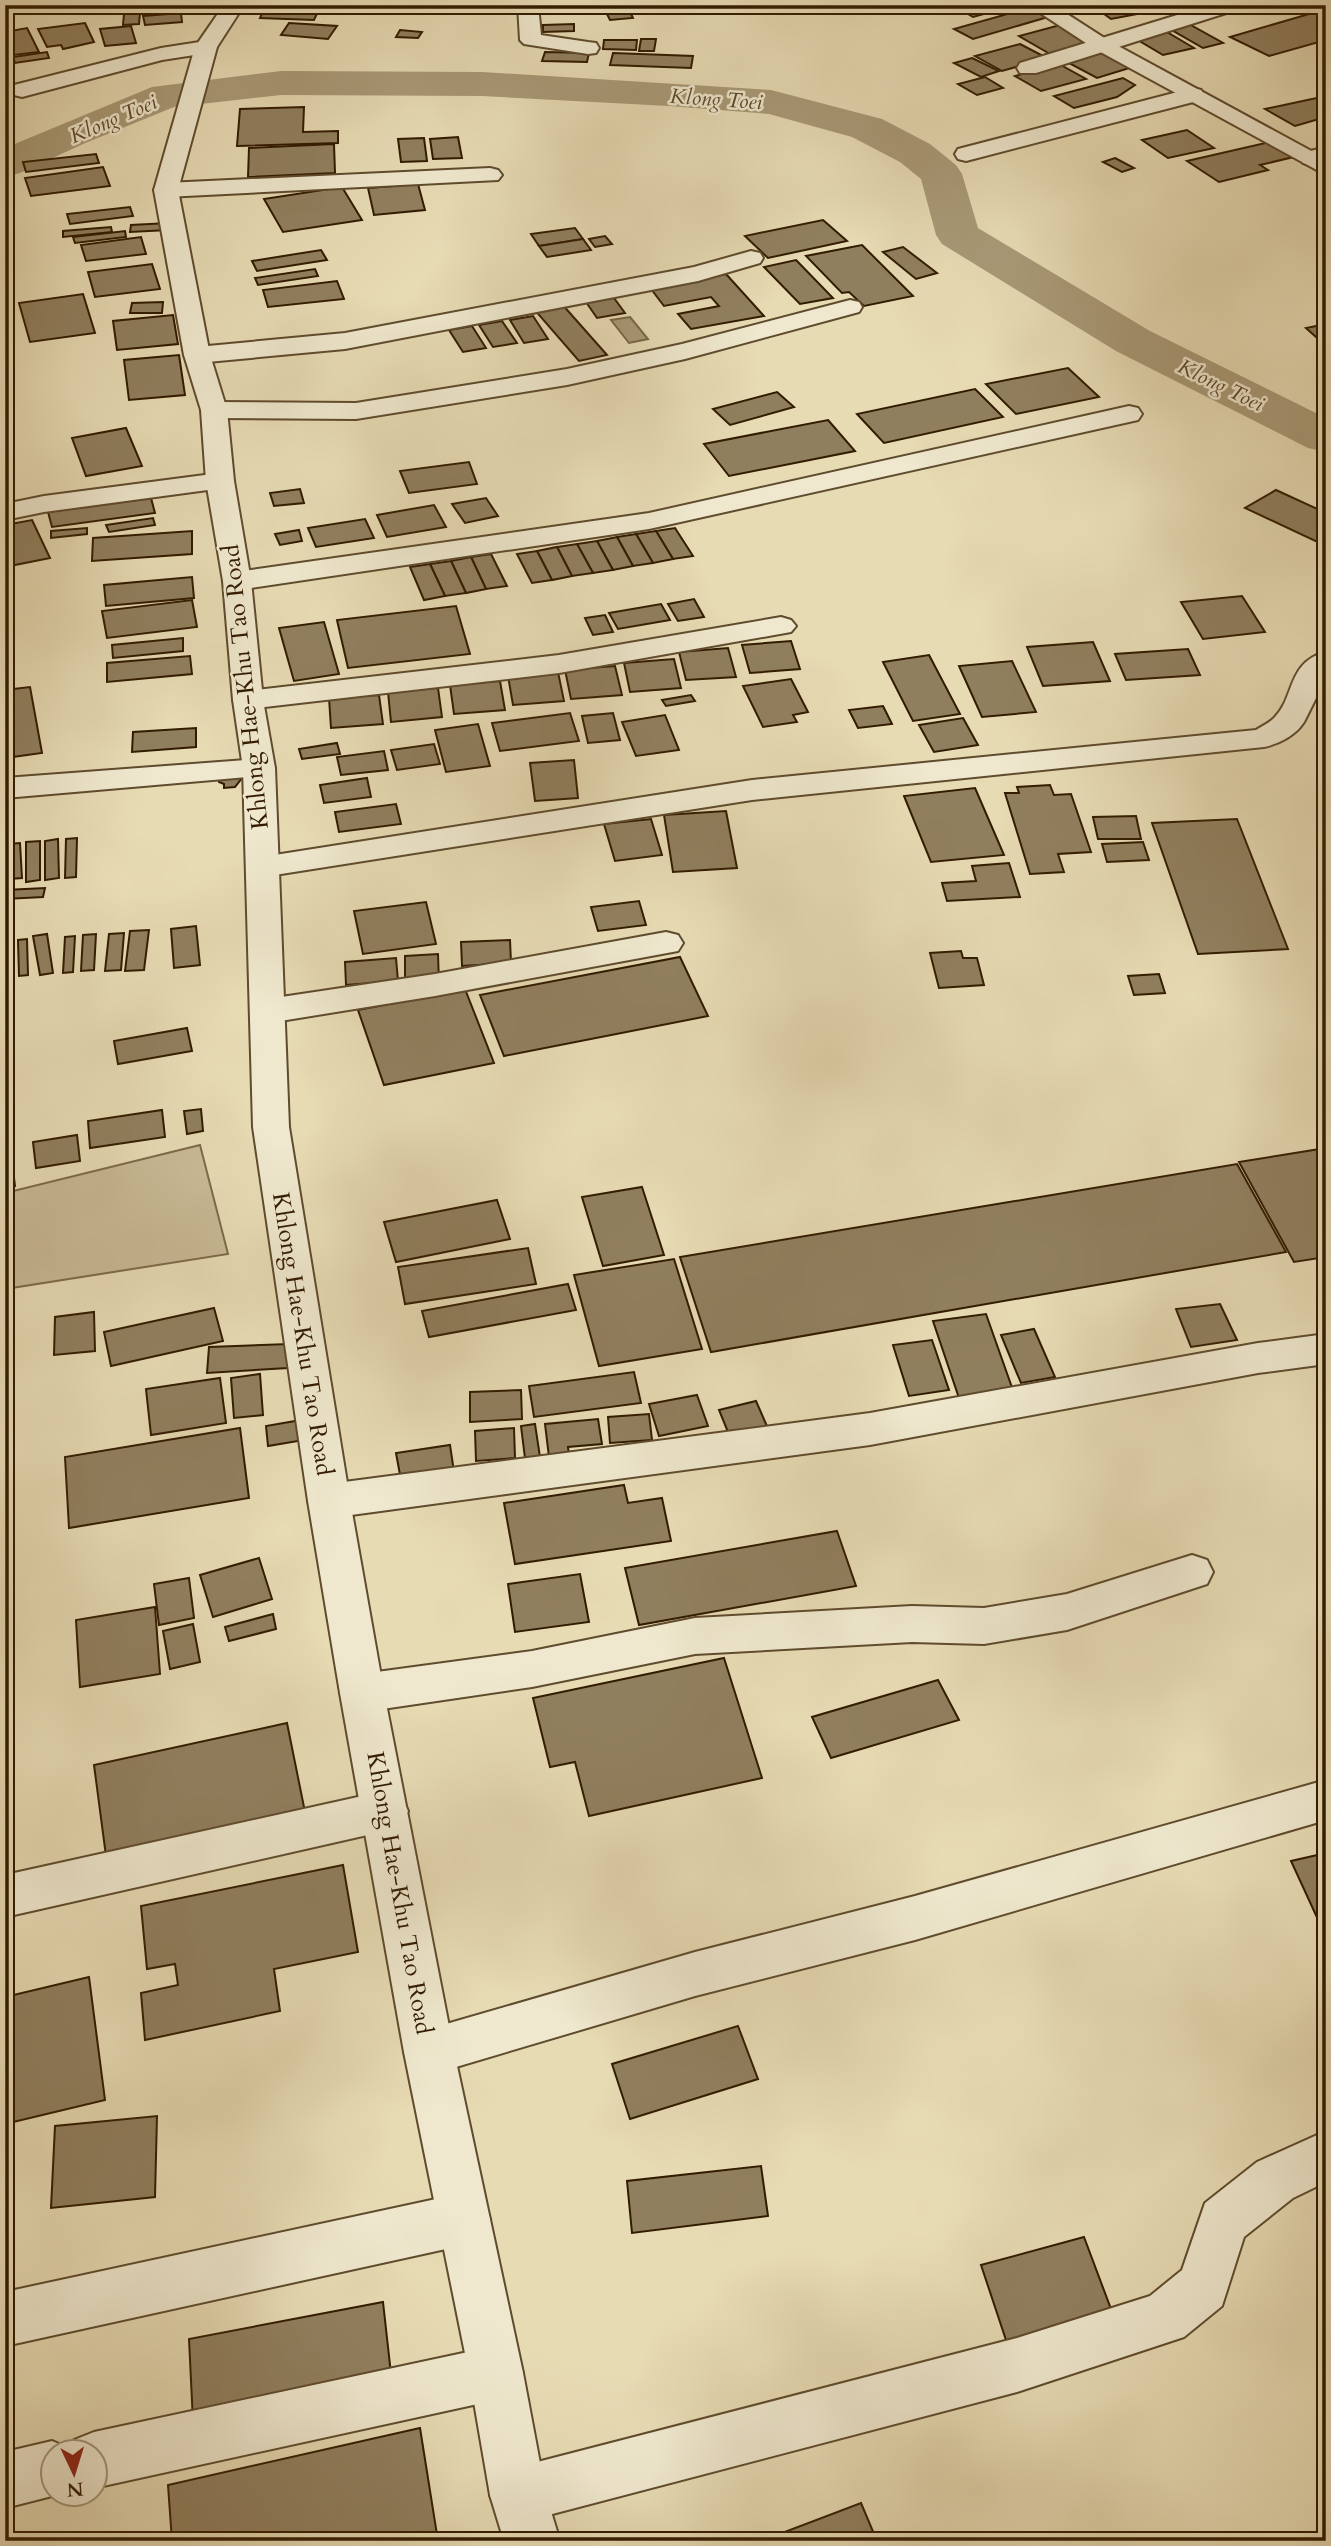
<svg xmlns="http://www.w3.org/2000/svg" width="1331" height="2546" font-family="Cardo,serif">
  <style>
    .green { fill: #c8ba95; stroke: #7d6a4a; stroke-width: 2 }
    .water { fill: #a99a77; stroke: #796747; stroke-width: 2 }
    .lines { fill: none; stroke-linecap: round; stroke-linejoin: round }
    .river { fill: #a99a77; fill-rule: evenodd }
    .building { fill: #907f5e; stroke: #321b00; stroke-width: 2 }
    .minor-casing { stroke: #5f4b2d; stroke-width: 4 }
    .tertiary-casing { stroke: #5f4b2d; stroke-width: 4 }
    .minor { fill: #efe8ce; fill-rule: evenodd }
    .tertiary { fill: #efe8ce; fill-rule: evenodd }
    .labels { text-anchor: middle; stroke-width: 5; stroke-linejoin: round; paint-order: stroke }
    .far-water-label { font-size: 21px; font-style: italic; fill: #5c472a; stroke: #efe8ce }
    .street-label { font-size: 24px; fill: #321b00; stroke: #efe8ce }
  </style>
  <rect width="100%" height="100%" fill="#e7dbb4"/>
  <filter id="stains"><feTurbulence type="fractalNoise" baseFrequency=".00286" numOctaves="4"/><feColorMatrix values="0 0 0 0 .2 0 0 0 0 .09 0 0 0 0 .02 0 0 0 .5 -.17"/></filter>
  <radialGradient id="worn" r=".72"><stop offset=".6" stop-color="#630" stop-opacity="0"/><stop offset="1" stop-color="#630" stop-opacity=".3"/></radialGradient>
  <polygon class="green" points="200,1145 228,1254 5,1289 5,1193"/>
  <polygon class="water" points="630,317 648,339 629,343 611,320"/>
  <g class="lines">
    <polygon class="river" points="281,71 482,72 771,90 882,119 930,144 956,165 962,174 978,228 1150,331 1326,418 1326,452 1308,448 1116,351 942,244 936,235 921,179 900,162 852,137 769,114 669,106 482,96 281,95 174,107 83,144 20,173 5,177 5,148 152,87"/>
  </g>
  <g class="building">
    <polygon points="266,5 321,5 314,20 260,18"/>
    <polygon points="376,5 410,5 409,13 374,13"/>
    <polygon points="953,5 1017,5 973,17"/>
    <polygon points="1130,5 1164,5 1169,8 1111,19 1100,11"/>
    <polygon points="1029,8 1048,17 973,39 954,29"/>
    <polygon points="1326,9 1326,40 1269,56 1230,37"/>
    <polygon points="629,10 633,18 610,20 606,12"/>
    <polygon points="140,13 139,24 123,25 124,14"/>
    <polygon points="181,13 182,22 145,25 143,16"/>
    <polygon points="85,23 94,42 63,49 61,45 47,47 38,29"/>
    <polygon points="289,23 337,26 328,39 281,35"/>
    <polygon points="574,24 574,31 543,32 543,25"/>
    <polygon points="1189,24 1223,43 1203,48 1170,29"/>
    <polygon points="1060,25 1091,43 1050,54 1019,36"/>
    <polygon points="131,26 136,43 105,46 100,29"/>
    <polygon points="27,28 39,52 5,56 5,32"/>
    <polygon points="400,30 422,32 418,38 396,37"/>
    <polygon points="1167,32 1194,48 1163,55 1136,39"/>
    <polygon points="641,39 656,39 654,51 639,51"/>
    <polygon points="604,40 637,40 636,50 603,49"/>
    <polygon points="1020,44 1047,58 1002,71 975,56"/>
    <polygon points="1106,50 1136,66 1097,78 1067,62"/>
    <polygon points="47,52 49,58 15,63 13,57"/>
    <polygon points="545,52 589,53 587,62 542,61"/>
    <polygon points="613,53 693,56 691,68 610,65"/>
    <polygon points="972,58 999,71 981,77 954,63"/>
    <polygon points="1059,64 1086,79 1041,91 1015,76"/>
    <polygon points="985,77 1003,88 977,95 958,84"/>
    <polygon points="1123,78 1135,85 1117,97 1074,108 1054,96"/>
    <polygon points="1326,96 1326,117 1295,126 1265,109"/>
    <polygon points="304,107 303,132 338,131 338,143 237,146 240,109"/>
    <polygon points="1187,130 1214,148 1168,158 1142,140"/>
    <polygon points="458,137 462,158 433,159 430,139"/>
    <polygon points="424,138 427,161 401,162 398,139"/>
    <polygon points="1274,141 1298,156 1260,165 1268,170 1219,182 1187,161"/>
    <polygon points="334,144 335,173 248,177 249,148"/>
    <polygon points="96,154 99,163 26,172 23,162"/>
    <polygon points="1115,158 1134,168 1122,172 1103,162"/>
    <polygon points="103,167 110,186 31,196 25,178"/>
    <polygon points="418,184 425,210 374,215 368,188"/>
    <polygon points="342,187 362,220 283,232 264,199"/>
    <polygon points="130,207 133,216 70,224 67,214"/>
    <polygon points="823,220 847,241 768,258 745,236"/>
    <polygon points="168,223 168,230 130,232 131,225"/>
    <polygon points="111,227 112,232 63,237 63,231"/>
    <polygon points="575,228 583,239 539,246 531,234"/>
    <polygon points="125,231 126,237 75,243 73,237"/>
    <polygon points="605,236 612,244 595,247 589,239"/>
    <polygon points="141,237 146,254 86,261 81,245"/>
    <polygon points="583,239 591,250 547,257 539,246"/>
    <polygon points="862,245 913,296 864,306 849,292 842,293 806,256"/>
    <polygon points="903,247 937,273 916,279 883,252"/>
    <polygon points="321,250 327,260 257,271 252,261"/>
    <polygon points="796,260 833,298 800,304 764,267"/>
    <polygon points="152,264 160,289 95,297 88,272"/>
    <polygon points="315,269 318,276 258,285 255,278"/>
    <polygon points="726,274 764,316 691,329 678,314 719,306 711,297 664,306 651,289"/>
    <polygon points="337,281 344,299 268,307 263,290"/>
    <polygon points="83,294 95,333 30,342 19,303"/>
    <polygon points="614,298 625,313 597,318 586,302"/>
    <polygon points="163,302 162,313 130,313 132,303"/>
    <polygon points="561,303 607,355 579,361 533,308"/>
    <polygon points="173,315 178,344 117,350 113,321"/>
    <polygon points="533,316 548,339 524,343 510,320"/>
    <polygon points="502,321 517,343 493,347 479,325"/>
    <polygon points="1326,324 1326,346 1306,328"/>
    <polygon points="472,326 486,348 463,352 449,330"/>
    <polygon points="179,355 185,395 129,400 124,360"/>
    <polygon points="1068,368 1099,397 1016,414 986,384"/>
    <polygon points="975,389 1003,417 884,443 857,414"/>
    <polygon points="777,392 794,407 730,425 713,409"/>
    <polygon points="828,420 855,451 729,476 704,444"/>
    <polygon points="126,428 142,466 86,476 72,438"/>
    <polygon points="469,462 477,484 409,493 400,471"/>
    <polygon points="300,489 304,503 274,506 270,493"/>
    <polygon points="1276,490 1326,513 1326,546 1245,508"/>
    <polygon points="151,498 155,513 52,527 48,512"/>
    <polygon points="486,498 498,516 465,523 452,504"/>
    <polygon points="434,505 446,527 387,537 377,515"/>
    <polygon points="153,518 155,525 109,532 106,525"/>
    <polygon points="365,519 374,538 316,547 308,528"/>
    <polygon points="32,520 50,558 5,567 5,525"/>
    <polygon points="87,528 87,534 51,538 51,531"/>
    <polygon points="675,528 693,556 673,559 656,531"/>
    <polygon points="299,530 302,541 280,545 275,534"/>
    <polygon points="192,531 192,554 92,561 93,538"/>
    <polygon points="656,531 673,559 653,563 636,534"/>
    <polygon points="636,534 653,563 633,566 617,537"/>
    <polygon points="617,537 633,566 613,570 597,541"/>
    <polygon points="597,541 613,570 593,573 577,544"/>
    <polygon points="577,544 593,573 572,576 557,547"/>
    <polygon points="557,547 572,576 552,580 537,551"/>
    <polygon points="537,551 552,580 532,583 517,554"/>
    <polygon points="491,554 507,586 486,589 471,557"/>
    <polygon points="471,557 486,589 466,593 451,561"/>
    <polygon points="451,561 466,593 445,596 430,564"/>
    <polygon points="430,564 445,596 424,600 410,567"/>
    <polygon points="192,577 194,598 106,606 104,585"/>
    <polygon points="1242,596 1265,632 1203,639 1181,602"/>
    <polygon points="694,599 704,617 678,621 668,604"/>
    <polygon points="192,600 197,627 107,638 102,611"/>
    <polygon points="661,604 670,620 618,629 609,613"/>
    <polygon points="456,606 470,654 348,668 337,620"/>
    <polygon points="605,615 613,632 593,635 585,618"/>
    <polygon points="324,622 339,674 294,681 279,628"/>
    <polygon points="183,638 183,651 113,658 112,645"/>
    <polygon points="791,641 800,669 750,673 742,645"/>
    <polygon points="1093,642 1110,681 1043,686 1027,647"/>
    <polygon points="728,648 736,677 686,680 679,652"/>
    <polygon points="1188,649 1200,675 1126,680 1115,654"/>
    <polygon points="929,655 960,714 913,721 883,662"/>
    <polygon points="190,656 192,674 107,682 107,663"/>
    <polygon points="674,659 681,688 630,692 624,663"/>
    <polygon points="1012,661 1036,712 982,717 959,666"/>
    <polygon points="615,666 622,695 571,699 565,670"/>
    <polygon points="558,672 564,701 513,705 508,676"/>
    <polygon points="791,679 808,712 793,715 797,722 763,727 743,686"/>
    <polygon points="500,681 505,710 454,714 450,685"/>
    <polygon points="30,687 42,753 5,758 5,690"/>
    <polygon points="438,688 442,717 391,722 388,692"/>
    <polygon points="379,695 383,724 331,728 329,698"/>
    <polygon points="691,695 695,701 666,706 662,700"/>
    <polygon points="883,706 892,724 858,728 849,710"/>
    <polygon points="570,713 579,741 500,751 492,723"/>
    <polygon points="613,713 620,740 588,743 582,716"/>
    <polygon points="665,715 679,750 636,756 622,722"/>
    <polygon points="963,718 978,745 934,752 919,725"/>
    <polygon points="478,724 490,766 446,772 435,730"/>
    <polygon points="196,728 196,747 132,752 133,732"/>
    <polygon points="337,743 340,754 302,759 299,749"/>
    <polygon points="434,744 440,764 397,770 391,750"/>
    <polygon points="384,751 388,770 341,775 337,757"/>
    <polygon points="574,760 578,798 535,801 530,763"/>
    <polygon points="237,772 242,778 235,787 224,788 224,784 219,782 218,779"/>
    <polygon points="367,778 371,797 324,803 320,785"/>
    <polygon points="1050,785 1054,795 1071,794 1091,852 1058,854 1064,872 1030,874 1005,793 1019,793 1017,787"/>
    <polygon points="975,788 1004,855 931,862 904,796"/>
    <polygon points="396,804 401,824 339,832 335,812"/>
    <polygon points="726,811 737,868 673,872 664,815"/>
    <polygon points="1136,816 1141,839 1098,839 1093,817"/>
    <polygon points="651,819 662,855 615,861 604,824"/>
    <polygon points="1237,819 1288,949 1198,954 1152,823"/>
    <polygon points="77,838 76,877 65,878 66,839"/>
    <polygon points="58,839 59,878 45,880 45,841"/>
    <polygon points="40,841 40,880 26,882 26,842"/>
    <polygon points="1143,842 1149,860 1107,862 1102,844"/>
    <polygon points="20,843 22,878 9,879 9,844"/>
    <polygon points="1009,863 1020,897 947,901 942,883 976,881 972,866"/>
    <polygon points="45,888 43,897 5,899 5,890"/>
    <polygon points="639,901 646,925 598,931 591,907"/>
    <polygon points="426,902 436,944 363,954 354,911"/>
    <polygon points="196,926 200,965 174,968 171,929"/>
    <polygon points="149,930 144,970 125,971 130,931"/>
    <polygon points="124,933 121,970 105,971 109,934"/>
    <polygon points="47,934 53,973 40,975 33,936"/>
    <polygon points="96,934 94,970 81,971 83,935"/>
    <polygon points="75,936 73,972 63,973 65,937"/>
    <polygon points="27,939 28,975 19,976 18,940"/>
    <polygon points="510,940 511,963 462,966 461,942"/>
    <polygon points="961,951 963,958 977,958 984,985 939,988 930,953"/>
    <polygon points="438,954 439,983 405,984 405,956"/>
    <polygon points="680,957 708,1016 504,1056 480,995"/>
    <polygon points="396,958 398,981 346,985 345,962"/>
    <polygon points="1159,974 1165,993 1134,995 1128,976"/>
    <polygon points="465,989 494,1063 384,1085 358,1010"/>
    <polygon points="187,1028 192,1051 118,1064 114,1041"/>
    <polygon points="201,1109 203,1131 187,1134 184,1111"/>
    <polygon points="162,1110 165,1137 90,1148 88,1121"/>
    <polygon points="8,1129 15,1186 5,1188 5,1130"/>
    <polygon points="77,1135 80,1161 36,1168 33,1142"/>
    <polygon points="1326,1148 1326,1257 1294,1262 1239,1162"/>
    <polygon points="1237,1164 1286,1252 711,1352 680,1257"/>
    <polygon points="642,1187 664,1255 603,1266 582,1197"/>
    <polygon points="497,1200 510,1239 396,1262 384,1222"/>
    <polygon points="528,1248 536,1284 405,1304 398,1267"/>
    <polygon points="674,1259 702,1349 599,1366 574,1275"/>
    <polygon points="568,1284 576,1310 429,1337 422,1311"/>
    <polygon points="1220,1304 1237,1340 1191,1347 1176,1309"/>
    <polygon points="214,1308 223,1341 111,1366 104,1332"/>
    <polygon points="94,1312 95,1351 54,1355 55,1317"/>
    <polygon points="986,1314 1015,1396 961,1404 933,1321"/>
    <polygon points="1034,1329 1055,1377 1021,1383 1001,1335"/>
    <polygon points="932,1340 949,1390 909,1396 893,1345"/>
    <polygon points="289,1344 288,1368 207,1373 209,1347"/>
    <polygon points="634,1372 641,1403 534,1417 529,1386"/>
    <polygon points="260,1374 263,1415 234,1418 231,1378"/>
    <polygon points="220,1378 226,1423 151,1435 146,1389"/>
    <polygon points="521,1390 522,1419 470,1422 470,1392"/>
    <polygon points="697,1395 708,1426 659,1436 649,1404"/>
    <polygon points="756,1401 770,1433 732,1442 719,1410"/>
    <polygon points="649,1414 652,1440 610,1443 608,1417"/>
    <polygon points="598,1419 602,1444 568,1447 569,1455 549,1457 545,1424"/>
    <polygon points="301,1420 304,1440 268,1446 266,1426"/>
    <polygon points="535,1424 540,1457 525,1458 521,1426"/>
    <polygon points="240,1428 249,1498 69,1528 65,1457"/>
    <polygon points="514,1428 515,1458 476,1461 475,1431"/>
    <polygon points="450,1445 454,1472 401,1480 396,1453"/>
    <polygon points="624,1485 628,1503 662,1498 671,1541 515,1564 504,1503"/>
    <polygon points="837,1531 856,1586 639,1625 625,1568"/>
    <polygon points="259,1558 272,1599 213,1617 200,1575"/>
    <polygon points="580,1574 589,1622 515,1632 508,1584"/>
    <polygon points="189,1578 194,1618 159,1625 154,1584"/>
    <polygon points="155,1607 160,1674 80,1687 76,1620"/>
    <polygon points="273,1614 276,1629 229,1641 225,1627"/>
    <polygon points="193,1624 200,1662 170,1669 163,1631"/>
    <polygon points="724,1658 762,1778 589,1816 575,1762 550,1767 533,1698"/>
    <polygon points="938,1680 959,1720 831,1758 812,1717"/>
    <polygon points="287,1723 305,1812 106,1856 94,1765"/>
    <polygon points="1326,1853 1326,1937 1291,1861"/>
    <polygon points="343,1865 358,1952 274,1969 280,2011 145,2040 141,1993 178,1985 175,1964 147,1969 141,1906"/>
    <polygon points="89,1977 105,2100 5,2124 5,1997"/>
    <polygon points="738,2026 758,2079 630,2119 612,2064"/>
    <polygon points="157,2116 155,2197 51,2208 55,2126"/>
    <polygon points="761,2166 768,2216 632,2233 627,2181"/>
    <polygon points="1084,2237 1114,2317 1008,2346 981,2265"/>
    <polygon points="383,2302 392,2383 193,2422 189,2339"/>
    <polygon points="420,2428 438,2541 172,2541 168,2485"/>
    <polygon points="861,2503 877,2541 761,2541"/>
  </g>
  <g class="lines">
    <g class="minor-casing">
      <g id="minor">
        <polygon points="518,5 538,5 541,35 588,42 596,43 599,48 596,53 588,54 524,44 520,40"/>
        <polygon points="1210,5 1242,5 1239,9 1036,73 1020,73 1017,68 1020,63"/>
        <polygon points="206,41 214,42 217,47 214,52 162,60 22,97 14,95 11,90 14,85 161,48"/>
        <polygon points="1193,88 1201,90 1204,95 1201,100 966,161 958,159 955,154 958,149"/>
        <polygon points="1326,147 1326,161 1311,165 1303,163 1300,158 1303,153"/>
        <polygon points="490,168 498,170 502,175 498,180 166,197 158,195 154,190 158,185 166,183"/>
        <polygon points="751,251 760,253 763,258 760,263 698,281 345,349 197,363 188,360 184,355 188,350 197,347 345,333 694,267"/>
        <polygon points="850,300 859,302 862,307 859,312 685,359 567,385 356,419 214,418 205,416 201,410 205,404 214,402 356,403 567,369 682,344"/>
        <polygon points="1129,406 1138,408 1142,414 1138,420 649,529 237,590 227,587 223,581 227,575 237,572 649,513"/>
        <polygon points="220,473 230,475 234,481 230,487 44,512 5,520 5,504 44,496"/>
        <polygon points="781,617 791,620 796,626 791,632 559,673 248,709 237,706 233,700 237,694 248,691 559,655"/>
        <path d="M1326,652v26l-22,44c-8,13 -25,22 -40,25l-512,53 -490,77 -12,-3 -4,-7 4,-7 12,-3 490,-77 504,-50c6,-4 15,-8 19,-13 20,-20 12,-55 51,-65z"/>
        <polygon points="259,759 270,761 275,768 270,775 5,798 5,778"/>
        <polygon points="666,932 678,935 683,943 678,951 435,996 268,1023 256,1019 251,1011 256,1003 268,999 435,974"/>
        <polygon points="1326,1334 1326,1364 1258,1373 870,1445 329,1518 314,1513 308,1501 314,1489 329,1484 870,1413 1258,1343"/>
        <polygon points="1192,1555 1207,1560 1213,1572 1207,1584 1067,1630 984,1644 912,1642 695,1654 532,1687 362,1712 346,1706 340,1693 346,1680 362,1674 532,1651 695,1618 912,1606 984,1608 1067,1594"/>
        <polygon points="1326,1780 1326,1820 915,1940 695,1996 429,2075 412,2068 404,2052 412,2036 429,2029 695,1952 915,1896"/>
        <polygon points="385,1791 401,1797 408,1811 401,1825 385,1831 5,1917 5,1875"/>
        <polygon points="1326,2131 1326,2182 1293,2198 1244,2237 1222,2306 1184,2337 1017,2392 518,2523 498,2515 490,2495 498,2475 518,2467 1017,2338 1150,2296 1182,2270 1205,2203 1257,2162"/>
        <polygon points="464,2193 482,2201 490,2219 482,2237 464,2245 5,2346 5,2292"/>
        <polygon points="496,2346 515,2354 523,2373 515,2392 496,2400 94,2488 94,2452 52,2452 52,2494 60,2494 5,2508 5,2452 52,2441 71,2449 74,2440 94,2432"/>
      </g>
    </g>
    <g class="tertiary-casing">
      <g id="tertiary">
        <polygon points="224,5 244,5 217,47 178,190 210,355 227,410 234,481 251,581 263,700 275,768 289,1127 350,1501 384,1693 454,2052 523,2373 546,2495 560,2541 504,2541 490,2495 469,2373 404,2052 340,1693 308,1501 253,1127 243,768 233,700 223,581 206,481 201,410 184,355 154,190 195,47"/>
        <polygon points="1028,5 1053,5 1109,41 1326,159 1326,175 1095,49"/>
      </g>
    </g>
    <use href="#minor" class="minor"/>
    <use href="#tertiary" class="tertiary"/>
  </g>
  <g class="labels">
    <g class="far-water-label">
      <text transform="translate(716 99) rotate(4)" y="7">Klong Toei</text>
      <text transform="translate(113 119) rotate(-23)" y="7">Klong Toei</text>
      <text transform="translate(1221 385) rotate(26)" y="7">Klong Toei</text>
    </g>
    <g class="street-label">
      <text transform="translate(245 687) rotate(-96)" y="8">Khlong Hae-Khu Tao Road</text>
      <text transform="translate(303 1334) rotate(81)" y="8">Khlong Hae-Khu Tao Road</text>
      <text transform="translate(400 1893) rotate(80)" y="8">Khlong Hae-Khu Tao Road</text>
    </g>
  </g>
  <rect width="1331" height="2546" fill="none" stroke="#e7dbb4" stroke-width="28"/>
  <rect x="7" y="7" width="1317" height="2532" fill="none" stroke="#321b00" stroke-width="3.5"/>
  <rect x="14" y="14" width="1303" height="2518" fill="none" stroke="#321b00" stroke-width="2"/>
  <g transform="translate(74 2473) rotate(176)"><circle r="33" fill="#efe8ce" stroke="#a3967c" stroke-width="2"/>
  <path d="M0-5L12 26L0 18L-12 26Z" fill="#8f2418"/>
  <text y="-10" font-size="19" font-weight="bold" text-anchor="middle" fill="#321b00">N</text>
  </g>
  <rect width="100%" height="100%" filter="url(#stains)"/>
  <rect width="100%" height="100%" fill="url(#worn)"/>
</svg>
